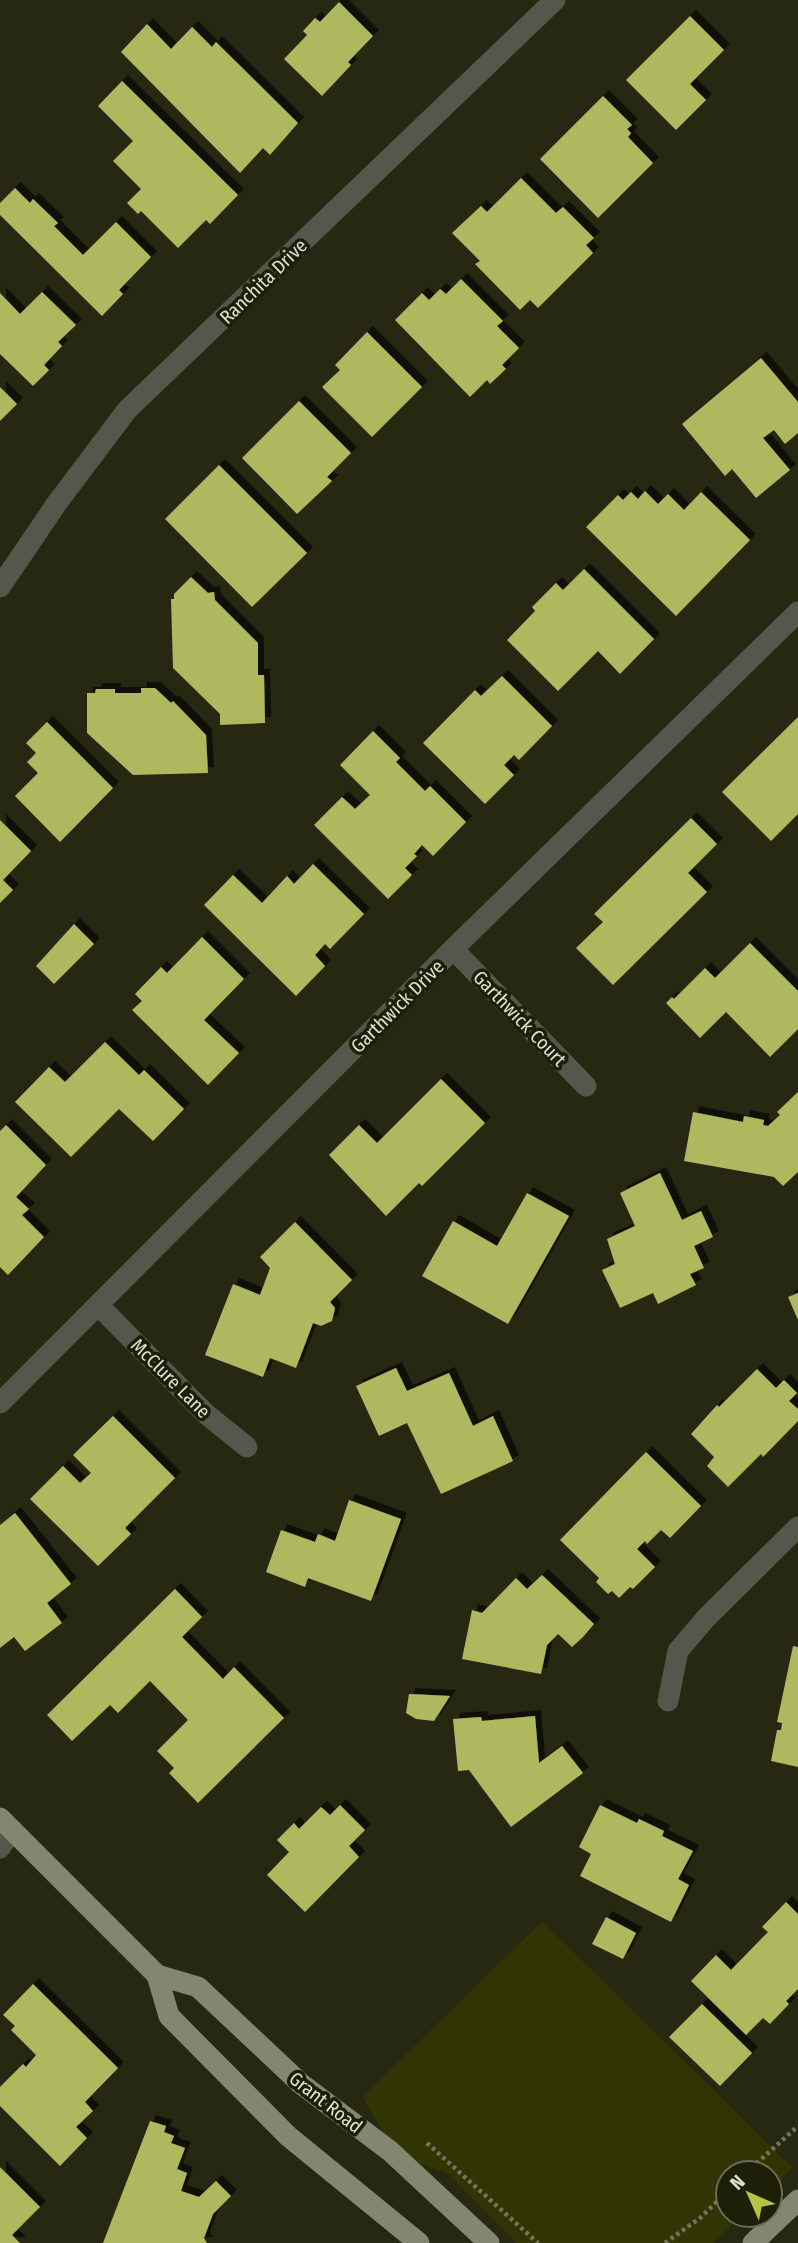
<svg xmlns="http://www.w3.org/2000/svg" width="798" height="2243" font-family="'Fira Sans Condensed',sans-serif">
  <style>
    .green { fill: #313403 }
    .building { fill: #b0b85f; filter: url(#shadow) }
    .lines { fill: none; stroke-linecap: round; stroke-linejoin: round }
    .path { stroke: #727461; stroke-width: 4.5; stroke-dasharray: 3.5 3.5; stroke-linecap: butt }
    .minor { stroke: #56574c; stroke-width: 21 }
    .major { stroke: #848770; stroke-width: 21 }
    .labels { text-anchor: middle; stroke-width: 7; stroke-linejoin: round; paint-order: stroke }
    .street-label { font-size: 19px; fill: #dfe1d3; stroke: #1d1f08 }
  </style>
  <defs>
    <filter id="shadow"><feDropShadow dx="6" dy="-6" stdDeviation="0" flood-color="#0009"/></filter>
  </defs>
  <rect width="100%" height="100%" fill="#262811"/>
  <polygon class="green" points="542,1921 793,2168 770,2190 770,2173 728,2173 728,2215 743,2215 713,2243 516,2243 448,2174 415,2162 383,2133 363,2097"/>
  <g class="building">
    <polygon points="339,2 373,36 348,62 351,65 322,96 284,59 307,35 303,31 315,18 320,22"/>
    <polygon points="690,16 724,50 690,84 706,100 676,130 626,80"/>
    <polygon points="147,24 171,49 192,27 212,47 216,42 298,123 270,155 263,148 240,173 121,52"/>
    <polygon points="122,81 238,195 210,224 206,220 178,248 141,211 138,214 127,203 141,189 113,161 133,141 98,106"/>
    <polygon points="603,96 632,125 627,129 631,133 628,137 653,163 598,218 540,159"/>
    <polygon points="521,178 556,213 563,207 594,238 586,245 593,253 538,308 530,300 520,310 475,264 480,261 452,233 481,206 487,212"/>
    <polygon points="15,188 30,203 33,199 58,223 54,226 83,255 116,222 151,257 119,290 123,294 102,316 0,215 0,203"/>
    <polygon points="461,279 503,321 497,326 519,348 502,365 506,369 490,384 487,380 470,397 395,320 422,293 429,300 440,289 446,294"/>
    <polygon points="42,292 76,325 58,342 62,346 44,365 49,370 33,386 0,354 0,293 20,314"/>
    <polygon points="367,332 422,387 372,437 322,387 340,370 335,365"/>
    <polygon points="761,358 798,402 798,433 785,444 774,430 763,438 790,470 756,498 732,469 725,476 682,424"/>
    <polygon points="0,387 17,404 0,421"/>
    <polygon points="299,401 351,453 327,477 332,481 297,514 242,458"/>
    <polygon points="219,465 307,553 252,607 165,519"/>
    <polygon points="645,491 658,504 668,494 684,510 701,492 750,540 676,616 586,527 618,495 623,500 631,492 638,499"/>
    <polygon points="584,569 654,639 620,674 598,651 558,691 507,640 535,611 532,607 556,583 563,590"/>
    <polygon points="191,577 208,593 214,592 215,600 258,643 258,675 264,675 265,723 220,725 220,714 173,668 171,599 174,599 174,594"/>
    <polygon points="502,676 552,726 519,760 514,755 504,765 514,775 485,804 423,743 475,690 481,696"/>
    <polygon points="141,688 155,688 171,703 173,701 206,735 208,773 133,775 87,733 87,693 95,693 96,689 115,689 115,693 141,693"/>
    <polygon points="798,717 798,814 771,841 722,792"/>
    <polygon points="47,722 113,788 60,842 15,796 38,773 27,762 36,753 26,743"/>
    <polygon points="373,731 400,758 396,762 425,791 430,786 466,822 433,856 422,845 414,854 417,856 405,868 412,875 388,899 314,825 342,797 355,809 370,795 340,765"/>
    <polygon points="691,818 717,844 688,873 707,892 613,985 576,948 603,922 594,914"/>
    <polygon points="0,820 31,851 3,880 13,890 0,903"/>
    <polygon points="313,864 364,914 330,949 325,944 315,955 325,966 296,996 204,905 233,875 262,903 287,876 294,884"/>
    <polygon points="74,924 94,944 54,984 36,966"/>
    <polygon points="202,937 244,979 204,1020 239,1053 208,1085 132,1010 142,1001 135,994 161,967 167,973"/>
    <polygon points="750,943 798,991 798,1029 770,1057 726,1012 700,1038 666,1003 672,997 674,999 705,968 715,978"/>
    <polygon points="105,1042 139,1075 144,1070 184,1109 153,1141 119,1109 71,1157 15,1102 49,1067 65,1082"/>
    <polygon points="441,1079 485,1123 422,1186 419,1183 386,1216 329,1155 359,1125 377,1143"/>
    <polygon points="798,1092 798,1172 783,1186 774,1177 684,1161 693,1112 743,1122 744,1116 764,1120 763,1125 768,1126 780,1115 777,1112"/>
    <polygon points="6,1125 46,1165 16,1197 29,1209 22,1215 44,1237 8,1275 0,1267 0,1131"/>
    <polygon points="660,1173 682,1220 701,1211 713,1237 694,1246 704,1268 690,1274 696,1285 658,1304 653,1293 620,1308 602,1270 615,1264 607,1239 635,1226 620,1193"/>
    <polygon points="527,1193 569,1216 508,1324 422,1276 453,1221 497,1246"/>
    <polygon points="295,1222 352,1280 330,1302 335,1308 332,1321 321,1326 313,1323 296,1368 270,1358 263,1377 205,1355 233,1284 260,1295 270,1268 260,1257"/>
    <polygon points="798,1293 798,1320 788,1297"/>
    <polygon points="396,1368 407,1391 449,1373 473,1426 493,1416 513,1461 441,1494 407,1423 379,1436 356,1386"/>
    <polygon points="757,1369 776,1388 784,1380 797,1393 789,1401 798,1409 798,1421 763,1457 761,1454 728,1487 707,1466 714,1457 691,1434 717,1405 719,1407"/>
    <polygon points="113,1416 175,1478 125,1528 131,1534 98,1566 30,1499 63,1466 80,1483 91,1473 73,1455"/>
    <polygon points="646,1452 701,1506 670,1538 661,1530 647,1544 645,1541 637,1549 655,1567 633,1589 630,1587 619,1598 612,1591 608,1594 596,1582 599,1578 560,1540"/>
    <polygon points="349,1500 401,1519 371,1601 308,1578 305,1587 266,1572 281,1530 315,1542 318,1534 335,1541"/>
    <polygon points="15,1513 71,1584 47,1603 62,1623 25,1651 14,1637 0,1648 0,1525"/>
    <polygon points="542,1575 594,1624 583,1637 572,1647 558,1634 547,1645 541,1674 462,1659 472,1610 482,1613 516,1578 527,1589"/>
    <polygon points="175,1589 202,1617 182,1637 223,1679 234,1667 284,1718 198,1803 169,1773 174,1768 157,1751 188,1720 150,1681 118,1713 110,1705 72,1741 47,1715"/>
    <polygon points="793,1646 798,1647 798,1767 771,1761 777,1730 781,1730 782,1723 777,1722"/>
    <polygon points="409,1694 450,1696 434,1721 416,1719 406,1713"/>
    <polygon points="535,1716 539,1763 562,1746 583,1773 511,1827 469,1770 458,1771 453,1719 481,1717 482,1721"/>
    <polygon points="340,1805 365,1830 349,1846 359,1857 305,1912 267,1875 289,1852 277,1840 294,1823 299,1829 321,1807 330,1815"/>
    <polygon points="600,1805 637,1823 639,1819 664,1831 662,1836 693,1851 678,1879 689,1885 671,1922 580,1876 591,1854 579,1847"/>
    <polygon points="786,1902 798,1914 798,1989 786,2001 789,2004 770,2024 763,2018 746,2035 691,1981 716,1955 731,1970 768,1932 762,1927"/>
    <polygon points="606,1917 636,1933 623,1959 592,1944"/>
    <polygon points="33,1984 118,2068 85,2102 93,2111 76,2127 87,2138 60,2166 0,2106 0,2087 23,2064 26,2067 36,2055 11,2030 15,2026 3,2015"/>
    <polygon points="702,2004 752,2053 720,2086 669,2037"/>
    <polygon points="150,2121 166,2126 164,2132 174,2136 171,2143 185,2148 177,2169 187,2173 181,2191 199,2197 216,2181 231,2196 213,2214 204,2238 207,2243 103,2243"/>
    <polygon points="0,2167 40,2207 12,2235 20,2243 0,2243"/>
  </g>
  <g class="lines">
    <g class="path">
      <polyline points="427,2143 538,2243"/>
      <polyline points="746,2173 798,2126"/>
      <polyline points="665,2243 700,2218 728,2191"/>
    </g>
    <g class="minor">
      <polyline points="0,587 57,503 127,410 555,0"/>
      <polyline points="453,949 586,1086"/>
      <polyline points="99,1306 206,1414 247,1447"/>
      <polyline points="0,1403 453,949 798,612"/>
      <polyline points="668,1701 678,1651 706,1618 798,1527"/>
      <polyline points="0,1848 12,1830"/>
    </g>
    <g class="major">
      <polyline points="0,1818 157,1975 198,1987 300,2083 390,2151 489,2243"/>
      <polyline points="157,1975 169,2016 288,2136 419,2243"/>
      <polyline points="753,2243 798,2200"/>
    </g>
  </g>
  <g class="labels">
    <g class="street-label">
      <text transform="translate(263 281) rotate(-44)" y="7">Ranchita Drive</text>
      <text transform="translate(397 1006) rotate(-45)" y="7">Garthwick Drive</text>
      <text transform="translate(520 1018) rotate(46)" y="7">Garthwick Court</text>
      <text transform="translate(171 1378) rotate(45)" y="7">McClure Lane</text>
      <text transform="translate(326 2102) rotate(38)" y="7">Grant Road</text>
    </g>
  </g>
  <g transform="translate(749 2194) rotate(315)"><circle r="33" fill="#1d1f08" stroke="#6b6d59" stroke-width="2"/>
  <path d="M0-5L12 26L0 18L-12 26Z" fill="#b7c147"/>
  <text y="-10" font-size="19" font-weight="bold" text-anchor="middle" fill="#dfe1d3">N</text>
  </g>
</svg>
